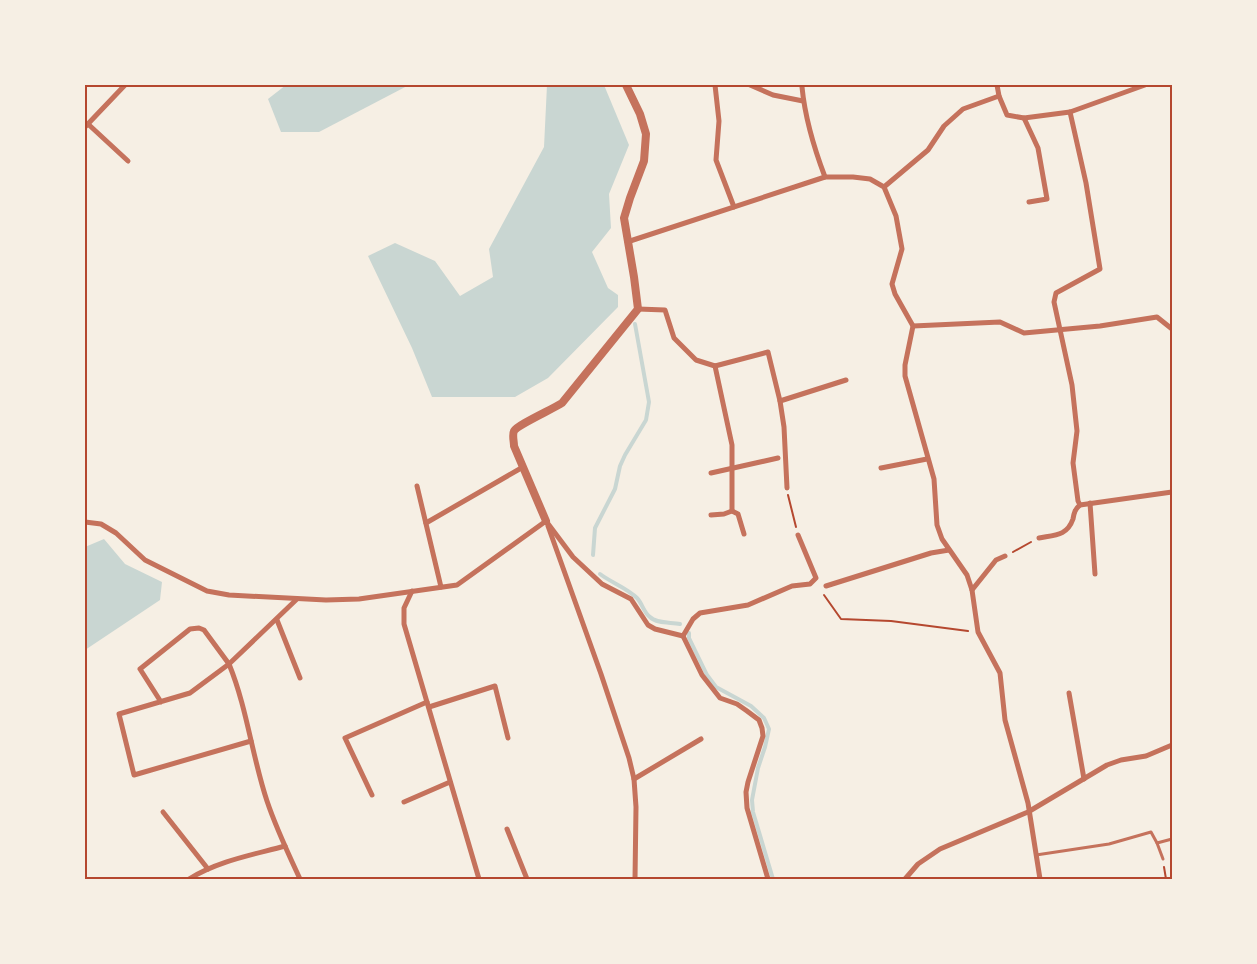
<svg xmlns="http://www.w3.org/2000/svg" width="1257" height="964" font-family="Helvetica,sans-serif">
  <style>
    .water { fill: #c9d6d2 }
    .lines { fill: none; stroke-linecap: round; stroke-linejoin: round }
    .stream { stroke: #c9d6d2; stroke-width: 4 }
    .path { stroke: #b5482f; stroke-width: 2 }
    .service { stroke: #c5725c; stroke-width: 3 }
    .minor { stroke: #c5725c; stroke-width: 5 }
    .tertiary { stroke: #c5725c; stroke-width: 8 }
    .neatline { fill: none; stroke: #b5482f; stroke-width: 2 }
  </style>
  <rect width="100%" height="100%" fill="#f6efe4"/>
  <g class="water">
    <polygon points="286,85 409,85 319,132 281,132 268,99"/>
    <polygon points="547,85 604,85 629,145 609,194 611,228 592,252 608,288 618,295 618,307 548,378 515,397 432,397 412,348 368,256 395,243 435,261 460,296 493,277 489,249 544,147"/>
    <polygon points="104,539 125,564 162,582 160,600 85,650 85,547"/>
  </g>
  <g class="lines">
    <g class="stream">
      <polyline points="593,555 595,528 615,489 620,466 625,455 646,420 649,402 635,324"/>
      <path d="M600,574c12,9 27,14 37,24 5,5 7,15 13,19 7,7 21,5 30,7"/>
      <polyline points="689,633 689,638 707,675 716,687 751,706 764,718 769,729 765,747 758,768 752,800 753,812 773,879"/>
    </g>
    <g class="path">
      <polyline points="788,495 796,527"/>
      <polyline points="1013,552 1031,542"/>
      <polyline points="824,595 841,619 891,621 968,631"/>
      <polyline points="1164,867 1166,879"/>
    </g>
    <g class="service">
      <polyline points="1157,843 1163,859"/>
      <polyline points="1036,855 1109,844 1151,832 1157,843 1172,839"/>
    </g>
    <g class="minor">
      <polyline points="715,85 719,121 716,160 734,207"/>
      <polyline points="750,85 773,95 803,101"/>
      <path d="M803,85l-1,2c3,31 12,61 23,90"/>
      <polyline points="997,85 999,96 1007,115 1024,118 1070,112 1145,85"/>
      <polyline points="1070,112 1086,183 1100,269 1056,293 1054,302 1072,385 1077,431 1073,463 1078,501 1080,505"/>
      <polyline points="1024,118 1038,148 1047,199 1029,202"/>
      <polyline points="88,124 128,161"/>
      <polyline points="85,127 125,85"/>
      <polyline points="884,187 928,150 944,126 963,109 999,96"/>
      <polyline points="627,242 825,177 853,177 870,179 884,187 896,216 902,249 892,284 895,294 913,326 905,365 905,376 934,479 937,525 942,539 967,575 972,590 978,632 1000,673 1005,720 1028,803 1040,879"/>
      <polyline points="638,309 665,310 674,338 696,360 715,366 768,352 780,401 784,427 787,488"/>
      <polyline points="913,326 1000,322 1024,333 1100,326 1157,317 1172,329"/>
      <polyline points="715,366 732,445 732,511"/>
      <polyline points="780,401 846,380"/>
      <polyline points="881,468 927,459"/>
      <polyline points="711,473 778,458"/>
      <polyline points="417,486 441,587"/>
      <polyline points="1090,503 1095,574"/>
      <polyline points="711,515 724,514 732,511 738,514 744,534"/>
      <polyline points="546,521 573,557 602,584 631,599 648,625 655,629 683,636 702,675 720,698 737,704 747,711 759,720 762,728 763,736 748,782 746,792 747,808 768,879"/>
      <polyline points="85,522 101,524 116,533 145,560 207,591 229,595 326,600 359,599 457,585 546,521"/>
      <polyline points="426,523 523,467"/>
      <polyline points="548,526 601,674 629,758 634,779 636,807 635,879"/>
      <path d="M1039,538c16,-3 28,-2 34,-19 1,-6 2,-10 7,-14l92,-13"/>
      <polyline points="826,586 931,553 949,550"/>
      <polyline points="972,590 996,560 1005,556"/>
      <polyline points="412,591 404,608 404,624 479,879"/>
      <path d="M297,599l-68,65c18,44 23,92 38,137 9,27 21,52 33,78"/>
      <polyline points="277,620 300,678"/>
      <polyline points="683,636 693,619 700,613 748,605 792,586 810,584 816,578 798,535"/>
      <polyline points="1069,693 1084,779"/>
      <polyline points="161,702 140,669 190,629 199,628 204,630 229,664 190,693 119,714 134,775 251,741"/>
      <polyline points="429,707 495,686 508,738"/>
      <polyline points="634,779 701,739"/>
      <polyline points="372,795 345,738 427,702"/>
      <polyline points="404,802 450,782"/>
      <polyline points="163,812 208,869"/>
      <polyline points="507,829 527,879"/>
      <path d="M189,879c29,-18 63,-24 96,-33"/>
      <polyline points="905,879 918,864 940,849 1028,812 1107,765 1121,760 1146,756 1172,745"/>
    </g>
    <path class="tertiary" d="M546,521l-32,-75c0,-5 -2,-11 0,-15 3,-6 39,-22 48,-28l76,-94 -4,-32 -10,-59 6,-20 14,-37 2,-27 -6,-20 -14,-29"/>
  </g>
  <rect width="1257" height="964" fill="none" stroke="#f6efe4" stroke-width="172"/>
  <rect x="86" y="86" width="1085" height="792" class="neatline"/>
</svg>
